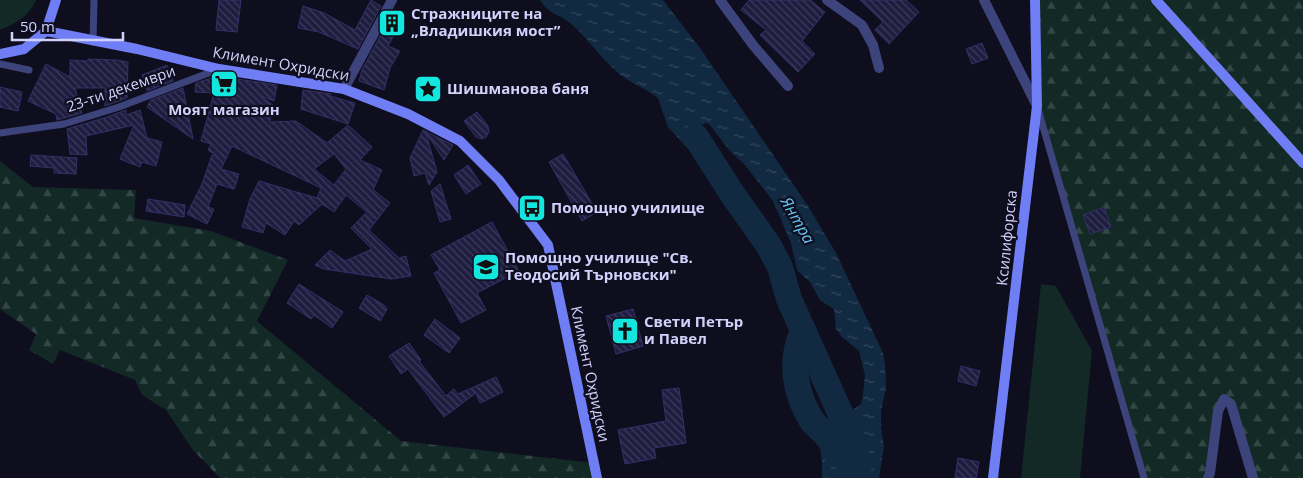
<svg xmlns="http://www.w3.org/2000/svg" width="1303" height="478" font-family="'Open Sans',sans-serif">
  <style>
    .forest { fill: url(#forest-firs) }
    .park { fill: #122925 }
    .water { fill: url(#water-ripples) }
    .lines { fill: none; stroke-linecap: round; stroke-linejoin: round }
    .river { stroke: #112a41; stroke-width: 26 }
    .building { fill: url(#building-back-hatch); stroke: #333069; fill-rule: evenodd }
    .lane { stroke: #3d437b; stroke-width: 7 }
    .street { stroke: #3d437b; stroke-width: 10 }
    .secondary { stroke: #6f7ef4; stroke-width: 10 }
    .labels { text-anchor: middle; stroke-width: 4.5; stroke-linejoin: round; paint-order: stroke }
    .poi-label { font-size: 15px; font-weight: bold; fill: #d1d2fb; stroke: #0f0e1f; text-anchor: start }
    .street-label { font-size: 15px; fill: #d1d2fb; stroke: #0f0e1f }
    .water-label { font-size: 16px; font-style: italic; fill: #67c5f3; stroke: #0f0e1f }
  </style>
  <defs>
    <pattern id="forest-firs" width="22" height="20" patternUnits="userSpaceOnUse" patternTransform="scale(1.25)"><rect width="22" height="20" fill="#122925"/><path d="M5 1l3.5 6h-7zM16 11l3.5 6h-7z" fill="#334746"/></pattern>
    <pattern id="water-ripples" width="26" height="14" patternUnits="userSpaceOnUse" patternTransform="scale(1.25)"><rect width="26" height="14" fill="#112a41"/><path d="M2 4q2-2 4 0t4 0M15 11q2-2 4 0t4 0" fill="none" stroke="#33485d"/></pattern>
    <pattern id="building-back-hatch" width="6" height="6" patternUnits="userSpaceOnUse" patternTransform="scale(1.25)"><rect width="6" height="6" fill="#1e1c3f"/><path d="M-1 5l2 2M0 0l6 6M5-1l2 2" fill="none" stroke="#3e3c5c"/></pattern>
  </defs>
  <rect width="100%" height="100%" fill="#0f0e1f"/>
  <g class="forest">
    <polygon points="1035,0 1303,0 1303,478 1253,478 1231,404 1224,400 1208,478 1144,478 1037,106"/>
    <polygon points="0,161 33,187 136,190 134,218 211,231 288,260 257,321 401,441 593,463 597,478 220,478 193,450 166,410 142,395 135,380 60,350 53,364 29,350 36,334 0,309"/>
  </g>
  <g class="park">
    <path d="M0,0h36c-9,18 -18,22 -36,30z"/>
    <polygon points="1041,284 1056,286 1092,351 1080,478 1021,478"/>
  </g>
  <path class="water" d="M540,0h123l37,48 108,158 28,47 47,100 2,12 1,23 -5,23v17l3,18 -5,32h-57v-18l-2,-11 3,-10 6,-10 5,-12 -2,-13 1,-5h4l8,9 9,1 7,-5 2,-10 2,-19 -6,-24 -17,-14 -6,-8 -2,-20 -14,-9 -10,-18 -13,-12 -6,-27 -18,-42 -28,-36 -16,-15 -19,-25 -4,-2 -4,2 -3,5 4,9 11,12 4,12 -8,4 -7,-9 -7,-6 -6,-1 -22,-24 -10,-29c-14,-11 -29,-15 -42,-27 -17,-15 -29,-34 -46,-48 -12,-10 -19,-7 -30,-23z"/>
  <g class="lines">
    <g class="river">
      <polyline points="696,137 733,195 769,246 780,267 789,299 855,446 859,478"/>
      <path d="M803,331c-14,30 -8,63 9,90 4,5 10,9 14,14 8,9 15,18 22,28"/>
    </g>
  </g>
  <g class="building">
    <polygon points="219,0 241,0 237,32 216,30"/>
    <polygon points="371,0 381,6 358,49 319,32 298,28 303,6 324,13 355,30"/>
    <polygon points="749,0 810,0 825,12 802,41 815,54 798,72 760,35 766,30 741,10"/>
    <polygon points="860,0 906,0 919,12 889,44 875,30 883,22"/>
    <polygon points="393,12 404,17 388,46 400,51 390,68 384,90 359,81 362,70"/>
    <polygon points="982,43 988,58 972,64 966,49"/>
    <polygon points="88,59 116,60 128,62 127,98 105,106 105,88 75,88 82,113 57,120 56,114 28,101 46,64 70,77 70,60 88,61"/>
    <polygon points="167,65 173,81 147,91 142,75"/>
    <path d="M217,76l60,9 -3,16 -14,-5 13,9 -3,17 26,-1 31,22 21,-18 24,22 -12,13 22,10 -9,20 17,13 -21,27 30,28 7,-2 5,20 -20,3 -67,-10 -9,-4 15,-15 15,11 27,-12 -21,-21 16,-16 -21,-17 -12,17 -12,-8 -23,21 -5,-4 -9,14 -19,-12 -3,10 -21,-6 8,-28 9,-18 58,17 4,-10 -89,-42 -11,23 18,5 -5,15 -17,-5 -9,23 6,2 -7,15 -20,-10 15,-30 10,-29 5,1 -9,-6 3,-6 -10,-3 13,-48 -19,-1 1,-9zM334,154l12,15 -12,16 -20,-16z"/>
    <polygon points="0,87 22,92 18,111 0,107"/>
    <polygon points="183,88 193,139 147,107 151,100"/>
    <polygon points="303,90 331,94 330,96 355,103 348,124 301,109"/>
    <polygon points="126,110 126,115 140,110 147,138 162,142 156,166 142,162 140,167 120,159 134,125 86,136 87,155 70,154 67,129 104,118"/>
    <polygon points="477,112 488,126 489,132 486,137 482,139 476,137 464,121"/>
    <polygon points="423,130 453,145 444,160 426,133 437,172 429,185 425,173 414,176 410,158"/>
    <polygon points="563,154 597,212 582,221 549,162"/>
    <polygon points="31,155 77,158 76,174 54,173 54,168 30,166"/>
    <polygon points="468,165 481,184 466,194 454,175"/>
    <polygon points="440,184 451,219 440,222 431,191"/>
    <polygon points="148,199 185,205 184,217 146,211"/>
    <polygon points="1104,207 1111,227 1090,234 1083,215"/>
    <polygon points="492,222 519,271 477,293 486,310 461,323 434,273 440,270 431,255"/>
    <polygon points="299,284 343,312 332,328 314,315 311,319 287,303"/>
    <polygon points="367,295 384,305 387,309 380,321 359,308"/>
    <polygon points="633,309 643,346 616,354 606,316"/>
    <polygon points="435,319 460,338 449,353 424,335"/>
    <polygon points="409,343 421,360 419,361 446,396 454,389 458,394 496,377 503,392 480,403 476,393 444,417 408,369 401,374 389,356"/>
    <polygon points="961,366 980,371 976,386 958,381"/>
    <polygon points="679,388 686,443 654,448 656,458 625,464 618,430 666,421 662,390"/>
    <polygon points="958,458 979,462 976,478 955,478"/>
  </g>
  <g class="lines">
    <g class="lane">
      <polyline points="93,42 94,0"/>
      <polyline points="0,64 29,70"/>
      <polyline points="1038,109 1144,478"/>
      <polyline points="0,133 64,124 119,107 219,69"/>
    </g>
    <g class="street">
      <polyline points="720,0 753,45 788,86"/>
      <polyline points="827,0 862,25 873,45 879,68"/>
      <polyline points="984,0 1037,106"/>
      <polyline points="344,89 392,0"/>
      <polyline points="1208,478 1210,473 1218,411 1224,399 1231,404 1253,478"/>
    </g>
    <g class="secondary">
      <polyline points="1156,0 1303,163"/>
      <polyline points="46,31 137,49 219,69 344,89 408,114 460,141 499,180 548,245 597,478"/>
      <polyline points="0,54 24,49 46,31 56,0"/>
      <polyline points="993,478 1037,106 1035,0"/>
    </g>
  </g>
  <defs>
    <g id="building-square" transform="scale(1.4375)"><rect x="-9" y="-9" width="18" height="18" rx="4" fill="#12e6de" stroke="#0f0e1f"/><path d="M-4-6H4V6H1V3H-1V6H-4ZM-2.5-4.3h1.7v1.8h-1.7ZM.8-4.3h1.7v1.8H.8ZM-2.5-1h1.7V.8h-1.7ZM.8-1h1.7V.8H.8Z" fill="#111"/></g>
    <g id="supermarket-square" transform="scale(1.4375)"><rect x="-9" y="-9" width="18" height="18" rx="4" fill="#12e6de" stroke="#0f0e1f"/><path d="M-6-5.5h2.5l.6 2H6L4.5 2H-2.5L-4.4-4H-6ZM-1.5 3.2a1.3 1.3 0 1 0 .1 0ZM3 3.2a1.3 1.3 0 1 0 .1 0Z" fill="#111"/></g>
    <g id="sight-square" transform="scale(1.4375)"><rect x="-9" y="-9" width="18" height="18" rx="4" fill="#12e6de" stroke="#0f0e1f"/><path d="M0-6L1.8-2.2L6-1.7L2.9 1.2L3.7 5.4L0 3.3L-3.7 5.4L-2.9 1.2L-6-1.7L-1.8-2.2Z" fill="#111"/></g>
    <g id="bus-square" transform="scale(1.4375)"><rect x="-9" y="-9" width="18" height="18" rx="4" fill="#12e6de" stroke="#0f0e1f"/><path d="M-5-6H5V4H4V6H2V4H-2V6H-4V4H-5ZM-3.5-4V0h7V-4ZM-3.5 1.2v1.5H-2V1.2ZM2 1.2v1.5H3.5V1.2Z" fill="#111"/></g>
    <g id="school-square" transform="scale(1.4375)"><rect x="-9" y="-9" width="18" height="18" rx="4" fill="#12e6de" stroke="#0f0e1f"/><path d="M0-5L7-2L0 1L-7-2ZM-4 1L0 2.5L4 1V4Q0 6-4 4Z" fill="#111"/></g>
    <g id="church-square" transform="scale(1.4375)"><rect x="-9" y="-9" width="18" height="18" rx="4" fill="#12e6de" stroke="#0f0e1f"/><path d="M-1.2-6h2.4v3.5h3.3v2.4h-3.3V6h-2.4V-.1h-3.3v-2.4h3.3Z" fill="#111"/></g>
  </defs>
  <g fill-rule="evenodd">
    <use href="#building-square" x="392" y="23"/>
    <use href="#supermarket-square" x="224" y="84"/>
    <use href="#sight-square" x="428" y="89"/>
    <use href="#bus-square" x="532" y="208"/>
    <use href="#school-square" x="486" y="267"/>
    <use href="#church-square" x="625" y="331"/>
  </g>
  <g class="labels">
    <g class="poi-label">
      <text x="411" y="19">Стражниците на<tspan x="411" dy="17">„Владишкия мост”</tspan></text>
      <text x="447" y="94">Шишманова баня</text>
      <text x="224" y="115" text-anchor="middle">Моят магазин</text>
      <text x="551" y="213">Помощно училище</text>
      <text x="505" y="263">Помощно училище "Св.<tspan x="505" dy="17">Теодосий Търновски"</tspan></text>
      <text x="644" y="327">Свети Петър<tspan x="644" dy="17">и Павел</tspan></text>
    </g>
    <g class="street-label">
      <text transform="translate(281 64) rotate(10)" y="5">Климент Охридски</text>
      <text transform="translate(121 89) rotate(-19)" y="5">23-ти декември</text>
      <text transform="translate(1007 238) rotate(-84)" y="5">Ксилифорска</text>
      <text transform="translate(590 374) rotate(78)" y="5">Климент Охридски</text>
    </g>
    <g class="water-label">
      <text transform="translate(798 220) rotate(60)" y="6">Янтра</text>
    </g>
  </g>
  <path d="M12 32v8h111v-8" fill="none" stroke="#d1d2fb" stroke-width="2.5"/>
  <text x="20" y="32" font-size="15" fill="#d1d2fb" stroke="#0f0e1f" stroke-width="4" paint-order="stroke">50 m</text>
</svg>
